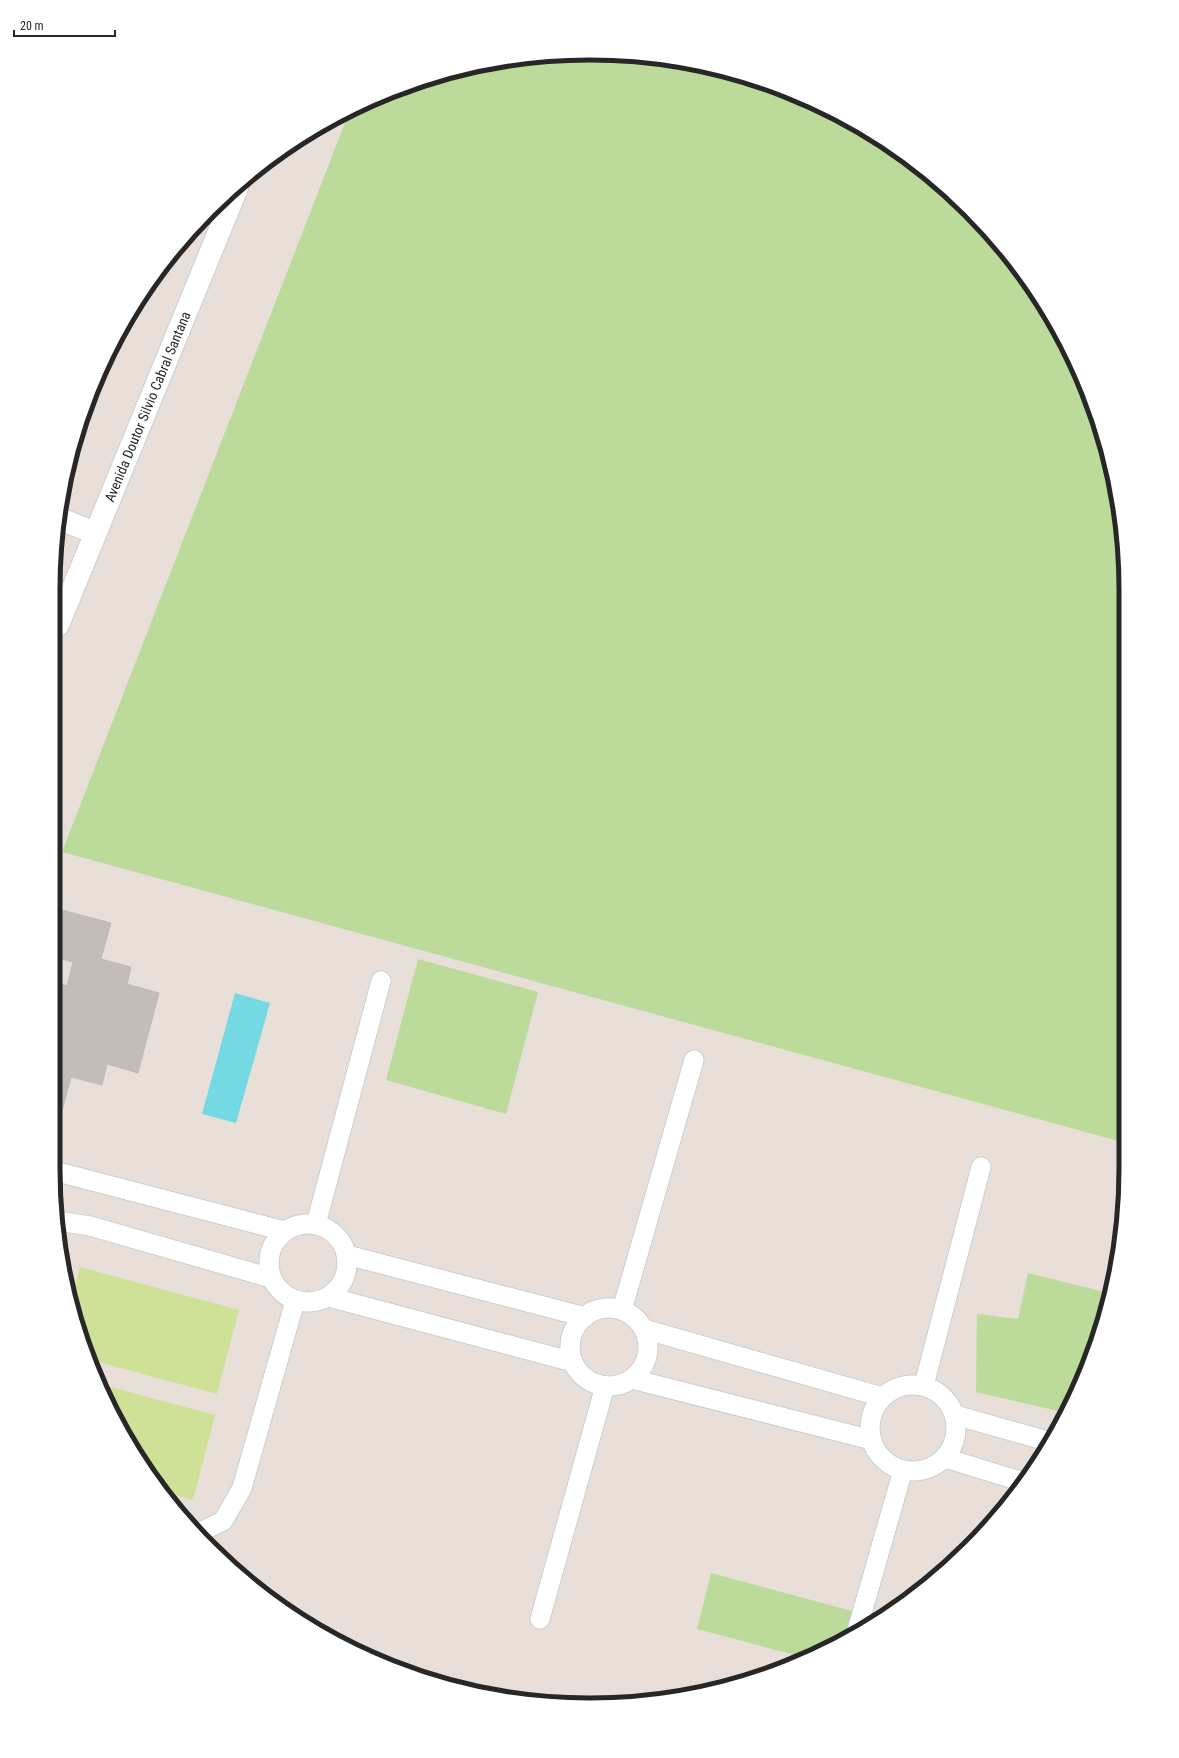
<svg xmlns="http://www.w3.org/2000/svg" width="1179" height="1758" font-family="'Roboto Condensed',sans-serif">
  <style>
    .green { fill: #bcdb9a }
    .pitch { fill: #cfe196 }
    .water { fill: #74d9e2 }
    .building { fill: #c3bcb9; stroke: #c3bbb3 }
    .lines { fill: none; stroke-linecap: round; stroke-linejoin: round }
    .lane-casing { stroke: #c8ced8; stroke-width: 21 }
    .street-casing { stroke: #c8ced8; stroke-width: 24 }
    .secondary-casing { stroke: #c8ced8; stroke-width: 24 }
    .lane { stroke: #fff; stroke-width: 19 }
    .street { stroke: #fff; stroke-width: 22 }
    .secondary { stroke: #fff; stroke-width: 22 }
    .labels { text-anchor: middle; stroke-width: 3; stroke-linejoin: round; paint-order: stroke }
    .street-label { font-size: 14px; fill: #272727; stroke: #fff }
    .rim { fill: none; stroke: #272727; stroke-width: 5 }
  </style>
  <rect width="100%" height="100%" fill="#e8dfd9"/>
  <g class="green">
    <polygon points="555,54 660,58 762,82 858,125 943,186 1015,263 1071,352 1108,451 1125,555 1122,1142 62,852 350,110 451,71"/>
    <polygon points="418,959 538,992 506,1114 386,1080"/>
    <polygon points="1028,1273 1109,1293 1098,1341 1071,1406 1066,1413 976,1392 977,1314 1018,1319"/>
    <polygon points="711,1573 852,1611 844,1640 806,1658 697,1629"/>
  </g>
  <g class="pitch">
    <polygon points="80,1267 239,1310 217,1394 91,1360 81,1341 72,1300"/>
    <polygon points="103,1385 215,1415 193,1500 164,1492 144,1467"/>
  </g>
  <polygon class="water" points="235,993 270,1003 236,1123 202,1114"/>
  <polygon class="building" points="62,910 111,923 101,959 131,967 127,984 159,993 138,1073 107,1064 102,1085 71,1077 61,1115 58,1114 58,983 67,986 73,962 58,958 58,926"/>
  <g class="lines">
    <g class="lane-casing">
      <g id="lane">
        <polyline points="58,1172 284,1231"/>
        <polyline points="58,1221 90,1226 271,1278"/>
        <circle cx="308" cy="1263" r="39"/>
        <polyline points="316,1224 381,981"/>
        <polyline points="347,1255 585,1317"/>
        <polyline points="329,1297 573,1362"/>
        <circle cx="609" cy="1347" r="39"/>
        <polyline points="622,1310 694,1060"/>
        <polyline points="644,1329 882,1397"/>
        <polyline points="632,1379 872,1440"/>
        <circle cx="913" cy="1428" r="43"/>
        <polyline points="924,1385 981,1167"/>
        <polyline points="955,1415 1047,1441"/>
        <polyline points="945,1458 1020,1481"/>
        <polyline points="198,1533 223,1521 242,1488 295,1301"/>
        <polyline points="540,1619 605,1386"/>
        <polyline points="856,1634 903,1470"/>
      </g>
    </g>
    <g class="street-casing">
      <polyline id="street" points="58,518 95,533"/>
    </g>
    <g class="secondary-casing">
      <g id="secondary">
        <path id="s1" d="M58,625l179,-437"/>
      </g>
    </g>
    <use href="#lane" class="lane"/>
    <use href="#street" class="street"/>
    <use href="#secondary" class="secondary"/>
  </g>
  <g class="labels">
    <g class="street-label">
      <text dy="5" stroke="none"><textPath href="#s1" startOffset="236">Avenida Doutor Silvio Cabral Santana</textPath></text>
    </g>
  </g>
  <path d="M0 0H1179V1758H0ZM589 60H590A529 529 0 0 1 1119 589V1169A529 529 0 0 1 590 1698H589A529 529 0 0 1 60 1169V589A529 529 0 0 1 589 60Z" fill="#fff" fill-rule="evenodd"/>
  <path class="rim" d="M589 60H590A529 529 0 0 1 1119 589V1169A529 529 0 0 1 590 1698H589A529 529 0 0 1 60 1169V589A529 529 0 0 1 589 60Z"/>
  <path d="M14 30v6h101v-6" fill="none" stroke="#272727" stroke-width="2"/>
  <text x="20" y="30" font-size="12" fill="#272727" stroke="#ffffff" stroke-width="3" paint-order="stroke">20 m</text>
</svg>
